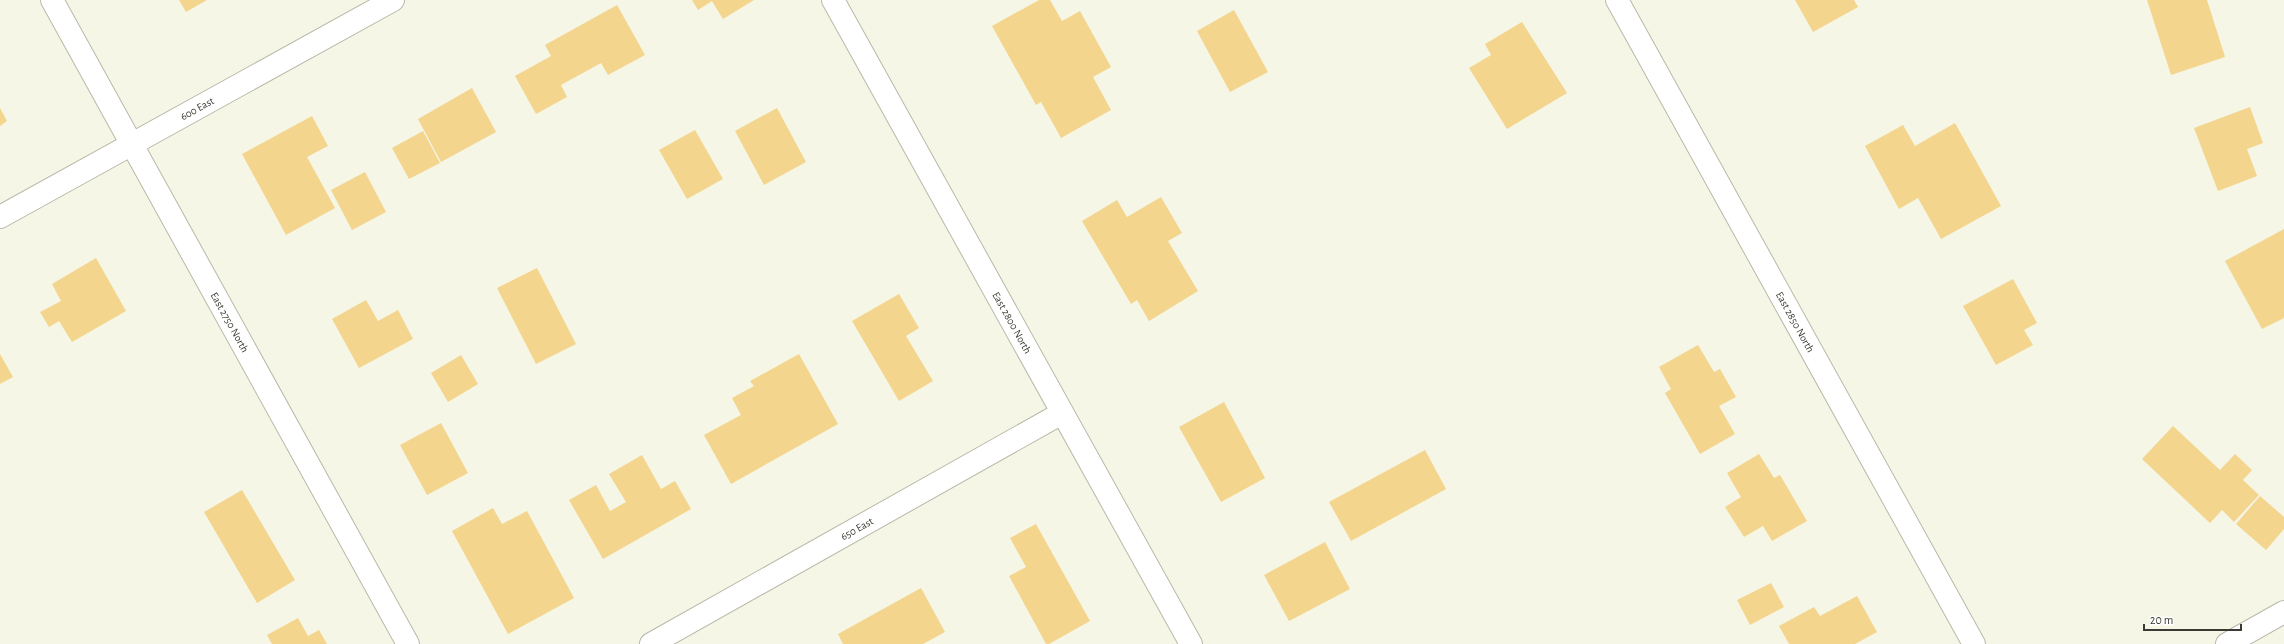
<svg xmlns="http://www.w3.org/2000/svg" width="2284" height="644" font-family="'Alegreya Sans',sans-serif">
  <style>
    .building { fill: #f4d58e }
    .lines { fill: none; stroke-linecap: round; stroke-linejoin: round }
    .street-casing { stroke: #b9b9a9; stroke-width: 24 }
    .secondary-casing { stroke: #b9b9a9; stroke-width: 24 }
    .street { stroke: #fff; stroke-width: 22 }
    .secondary { stroke: #fff; stroke-width: 22 }
    .labels { text-anchor: middle; stroke-width: 3.5; stroke-linejoin: round; paint-order: stroke }
    .street-label { font-size: 11px; fill: #3b3b34; stroke: #fff }
  </style>
  <rect width="100%" height="100%" fill="#f5f6e5"/>
  <g class="building">
    <polygon points="179,0 207,0 186,12"/>
    <polygon points="692,0 754,0 723,19 712,1 698,10"/>
    <polygon points="1039,0 1050,0 1062,21 1080,11 1111,67 1093,77 1111,110 1061,138 1041,102 1036,105 992,26"/>
    <polygon points="1795,0 1854,0 1858,7 1813,32"/>
    <polygon points="2147,0 2207,0 2225,57 2171,75"/>
    <polygon points="617,5 645,55 608,75 601,63 561,85 567,97 536,114 515,76 551,56 545,45"/>
    <polygon points="1234,10 1268,72 1230,92 1197,31"/>
    <polygon points="1522,22 1567,93 1507,129 1469,68 1491,55 1485,44"/>
    <polygon points="472,88 496,132 441,162 418,119"/>
    <polygon points="2250,107 2263,143 2247,149 2257,176 2218,191 2194,128"/>
    <polygon points="0,108 7,121 0,126"/>
    <polygon points="777,108 806,162 764,185 735,131"/>
    <polygon points="312,116 328,146 307,157 335,208 286,235 242,154"/>
    <polygon points="1955,123 2001,206 1941,239 1918,198 1899,209 1865,146 1903,125 1915,146"/>
    <polygon points="695,130 723,179 687,199 659,150"/>
    <polygon points="423,131 440,163 409,179 392,148"/>
    <polygon points="365,172 386,212 352,230 331,190"/>
    <polygon points="1161,197 1182,233 1168,241 1198,291 1149,321 1137,300 1131,304 1082,221 1117,200 1127,217"/>
    <polygon points="2284,229 2284,318 2262,329 2225,261"/>
    <polygon points="96,258 126,311 72,342 59,321 49,327 40,312 61,301 52,284"/>
    <polygon points="537,268 576,344 536,364 497,288"/>
    <polygon points="2013,279 2037,323 2024,330 2033,345 1996,365 1963,306"/>
    <polygon points="899,294 919,328 906,336 933,381 899,401 852,321"/>
    <polygon points="366,300 378,321 398,310 413,339 359,368 332,319"/>
    <polygon points="1698,345 1714,372 1720,369 1736,397 1719,406 1735,434 1700,454 1665,393 1671,389 1659,367"/>
    <polygon points="0,354 13,377 0,384"/>
    <polygon points="799,354 838,424 731,484 704,435 741,415 732,398 754,386 750,381"/>
    <polygon points="461,355 478,384 448,402 431,373"/>
    <polygon points="1224,402 1265,478 1221,502 1179,427"/>
    <polygon points="441,423 468,473 427,495 400,445"/>
    <polygon points="2173,426 2220,470 2235,454 2252,470 2243,480 2259,495 2234,522 2222,510 2210,523 2142,459"/>
    <polygon points="1425,450 1446,489 1351,541 1329,502"/>
    <polygon points="1759,454 1774,478 1780,475 1807,521 1772,541 1763,526 1744,537 1725,507 1741,497 1727,473"/>
    <polygon points="642,455 661,489 675,481 691,509 603,559 569,500 596,485 610,511 626,502 609,474"/>
    <polygon points="242,490 295,580 257,603 204,512"/>
    <polygon points="2260,496 2284,517 2284,529 2266,550 2236,524"/>
    <polygon points="493,508 502,524 527,511 574,598 508,634 452,531"/>
    <polygon points="1036,524 1090,621 1049,644 1046,644 1009,576 1026,567 1010,538"/>
    <polygon points="1325,542 1350,589 1289,621 1264,575"/>
    <polygon points="1771,583 1784,607 1750,625 1737,600"/>
    <polygon points="921,588 945,632 923,644 843,644 838,634"/>
    <polygon points="1857,596 1877,632 1855,644 1789,644 1779,626 1814,607 1820,616"/>
    <polygon points="298,618 308,636 319,630 327,644 272,644 267,635"/>
  </g>
  <g class="lines">
    <g class="street-casing">
      <g id="street">
        <path id="s1" d="M52,0l356,644"/>
        <path id="s2" d="M833,0l358,644"/>
        <path id="s3" d="M0,217l393,-217"/>
        <path id="s4" d="M651,644l411,-231"/>
        <polyline points="2227,644 2284,612"/>
      </g>
    </g>
    <g class="secondary-casing">
      <g id="secondary">
        <path id="s5" d="M1617,0l357,644"/>
      </g>
    </g>
    <use href="#street" class="street"/>
    <use href="#secondary" class="secondary"/>
  </g>
  <g class="labels">
    <g class="street-label">
      <text dy="4" stroke="none"><textPath href="#s3" startOffset="225">600 East</textPath></text>
      <text dy="4" stroke="none"><textPath href="#s1" startOffset="368">East 2750 North</textPath></text>
      <text dy="4" stroke="none"><textPath href="#s2" startOffset="369">East 2800 North</textPath></text>
      <text dy="4" stroke="none"><textPath href="#s5" startOffset="368">East 2850 North</textPath></text>
      <text dy="4" stroke="none"><textPath href="#s4" startOffset="236">650 East</textPath></text>
    </g>
  </g>
  <path d="M2144 624v6h97v-6" fill="none" stroke="#3b3b34" stroke-width="2"/>
  <text x="2150" y="624" font-size="12" fill="#3b3b34" stroke="#ffffff" stroke-width="3" paint-order="stroke">20 m</text>
</svg>
